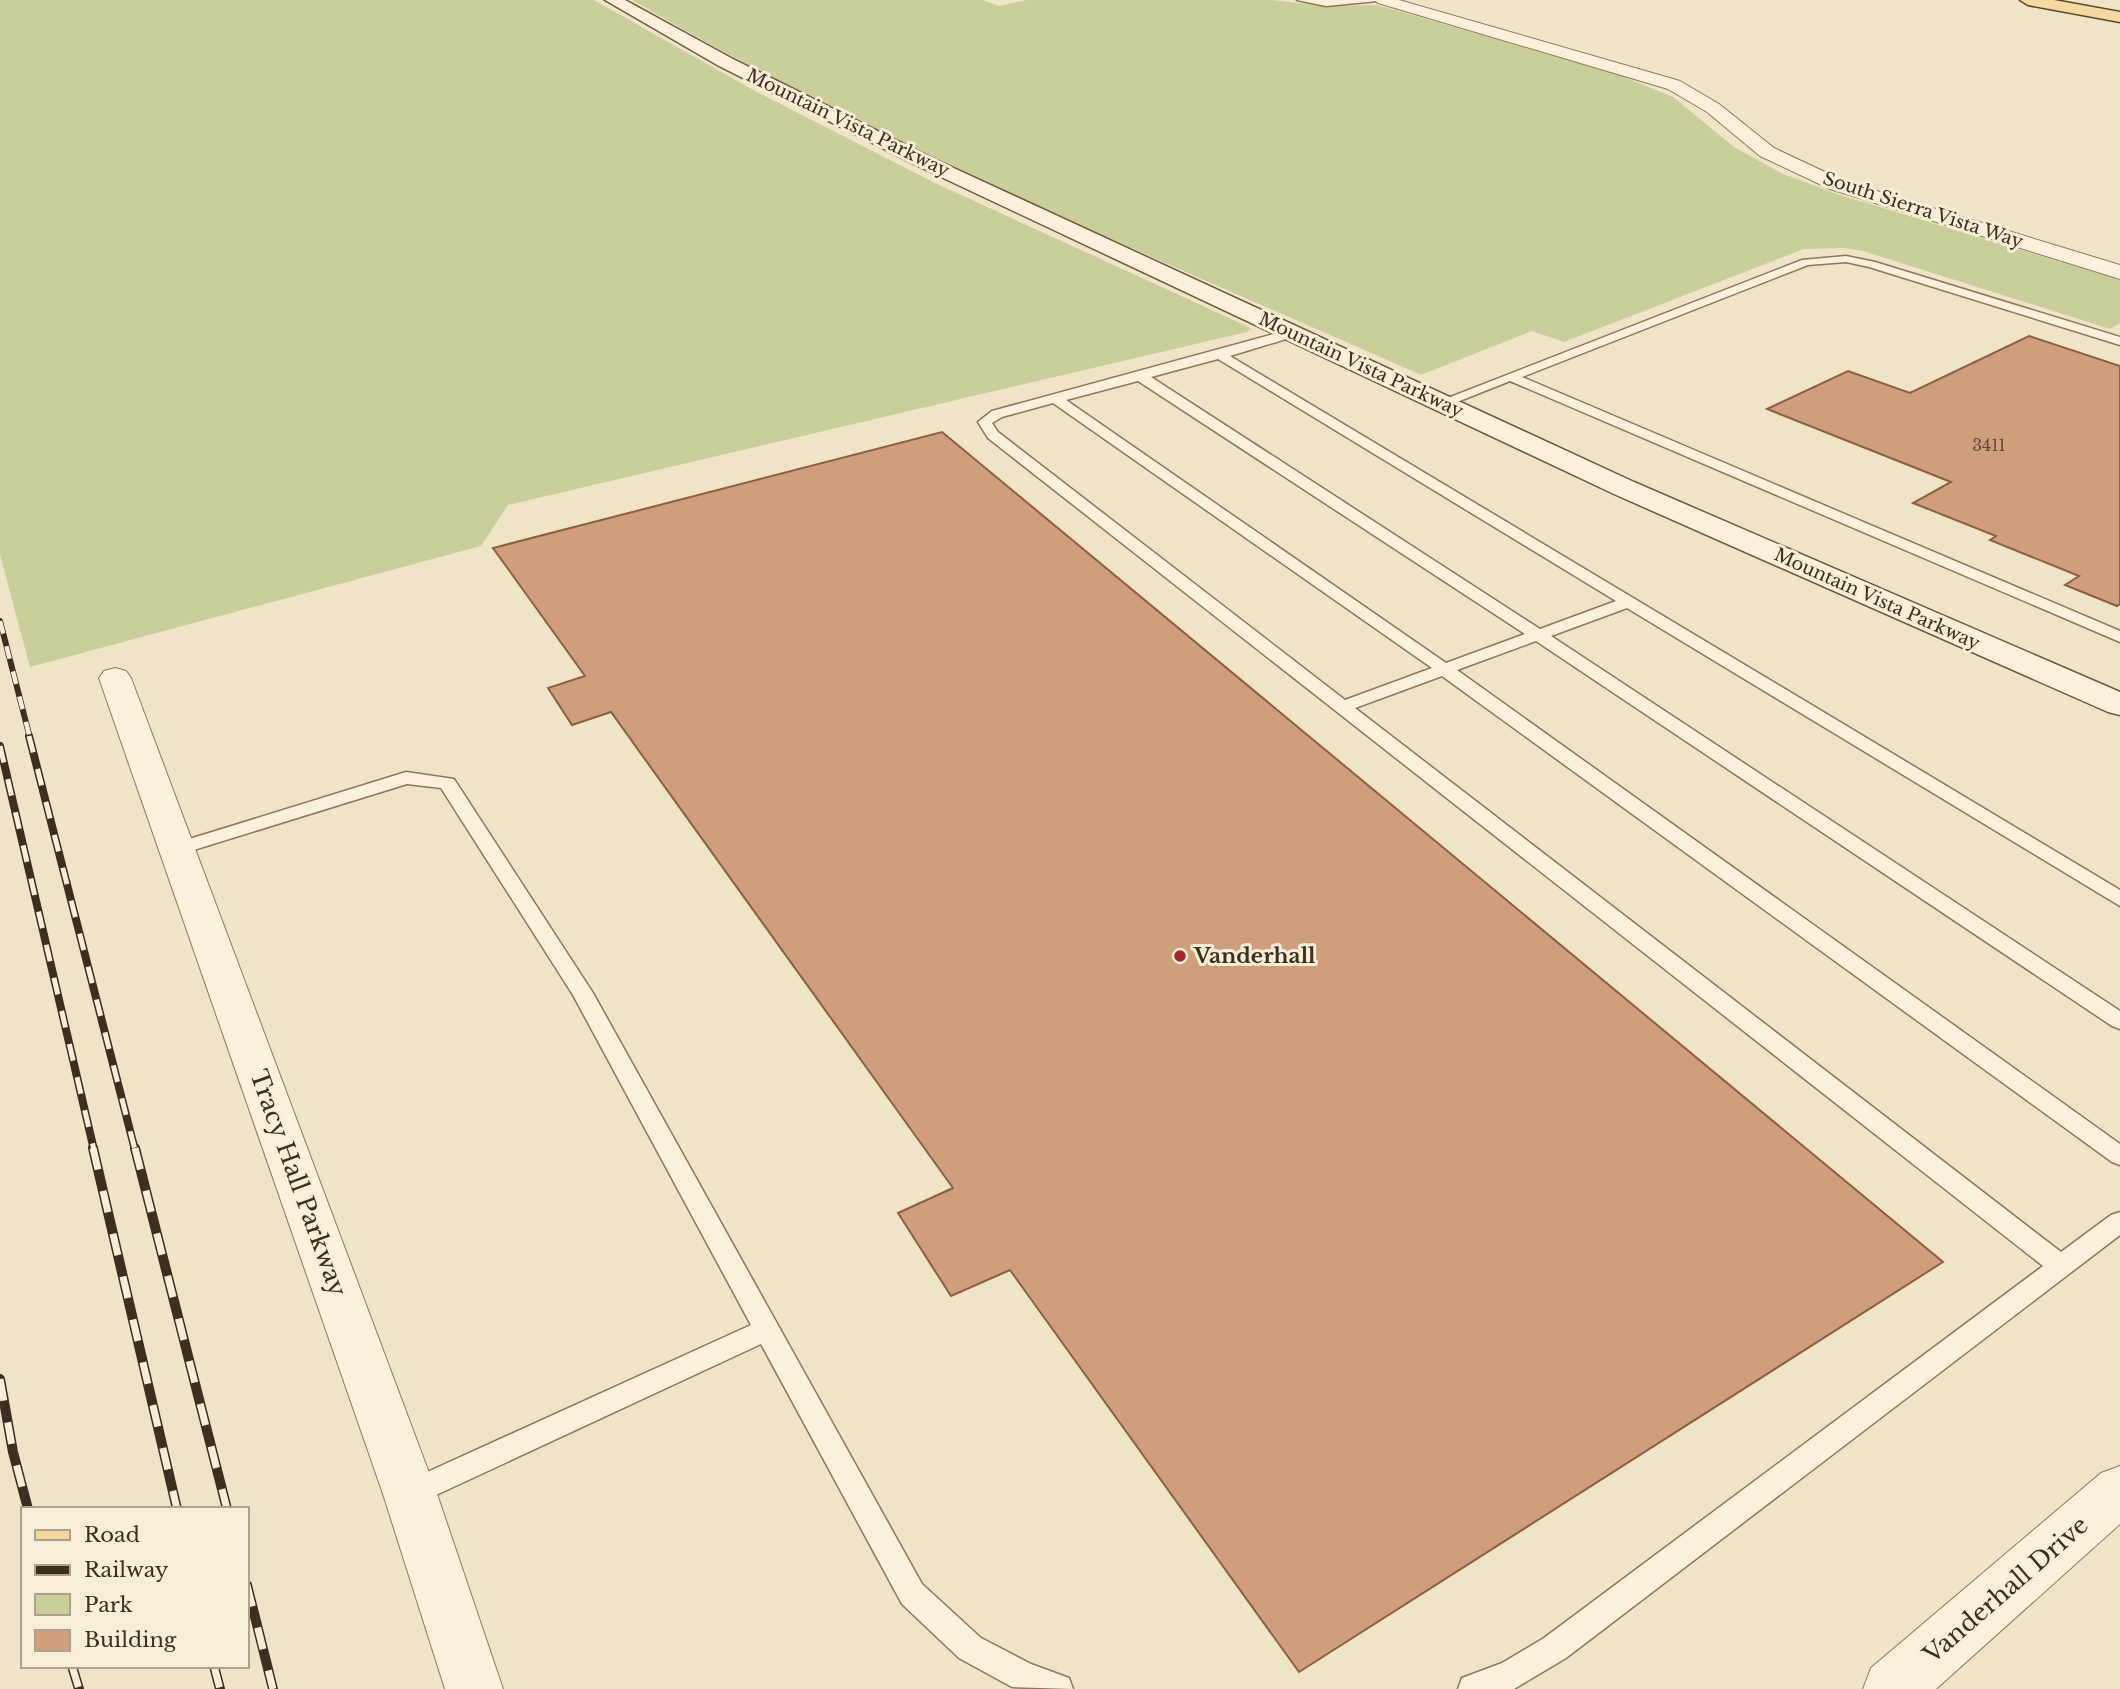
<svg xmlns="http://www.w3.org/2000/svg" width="2120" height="1689" font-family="'Libre Baskerville',serif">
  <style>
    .green { fill: #c9cf9b }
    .building { fill: #cf9f7d; stroke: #8d5f41; stroke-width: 2 }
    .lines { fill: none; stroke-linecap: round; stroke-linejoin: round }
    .lane-casing { stroke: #8d765c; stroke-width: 3 }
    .street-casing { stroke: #8d765c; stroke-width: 2 }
    .secondary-casing { stroke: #6f573f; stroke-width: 3 }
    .primary-casing { stroke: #5b4430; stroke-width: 3 }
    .lane { fill: #faf1dc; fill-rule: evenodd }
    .street { fill: #faf1dc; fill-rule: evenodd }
    .secondary { fill: #faf1dc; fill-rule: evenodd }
    .primary { fill: #f3d9a0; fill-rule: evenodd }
    .rail-far2-casing { stroke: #3d2e20; stroke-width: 6 }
    .rail-far1-casing { stroke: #3d2e20; stroke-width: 8 }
    .rail-casing { stroke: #3d2e20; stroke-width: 10 }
    .rail-far2 { stroke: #f7eed8; stroke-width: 4.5; stroke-dasharray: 13; stroke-linecap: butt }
    .rail-far1 { stroke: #f7eed8; stroke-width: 5; stroke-dasharray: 17; stroke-linecap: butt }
    .rail { stroke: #f7eed8; stroke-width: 7; stroke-dasharray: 22; stroke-linecap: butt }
    .poi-dot { fill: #9e2a2b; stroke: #f7eed8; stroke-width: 2.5 }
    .labels { text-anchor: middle; stroke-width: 6; stroke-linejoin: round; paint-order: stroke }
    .far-number-label { font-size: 16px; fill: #624a37 }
    .far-street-label { font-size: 18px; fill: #3d2e20; stroke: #f7eed8 }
    .poi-label { font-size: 21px; font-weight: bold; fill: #3d2e20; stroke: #f7eed8; text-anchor: start }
    .near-street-label { font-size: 24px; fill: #3d2e20; stroke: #f7eed8 }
  </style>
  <rect width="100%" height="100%" fill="#f0e4c8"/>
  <g class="green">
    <polygon points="0,0 594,0 755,91 935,183 1251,328 1247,332 508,505 481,546 30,667 0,555"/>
    <path d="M632,0h351l16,6 28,-6h245l53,6 52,-1 240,69 56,23 61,50 47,26 56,21 283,86v43l-10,6 -247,-78 -19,-3 -40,1 -240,93 -32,-11 -111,44c-266,-118 -538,-228 -789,-375z"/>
  </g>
  <g class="building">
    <polygon points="2029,336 2120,366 2120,604 2117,606 2065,585 2079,576 1990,540 1996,536 1913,503 1951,482 1767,409 1848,371 1910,393"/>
    <polygon points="942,432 1943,1262 1299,1672 1010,1270 951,1296 898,1213 953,1188 611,712 572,725 548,688 585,676 493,548"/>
  </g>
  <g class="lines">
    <g class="lane-casing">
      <g id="lane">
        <polygon points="1297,0 1388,0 1326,6"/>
        <polygon points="1846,256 1875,262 2120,337 2120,345 1869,267 1846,262 1808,265 1522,377 2120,631 2120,642 1510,381 1447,406 1437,406 1435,403 1802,260"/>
        <path d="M1292,329l4,1v6l-66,20 890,534v16l-493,-298 -76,28 569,375v18l-8,-3 -576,-385 -79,29 663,474v21l-8,-3 -670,-486 -87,32 706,544 50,-37 9,-3v23l-554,423 -52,31h-56l4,-11 40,-15 42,-25 499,-372 -1055,-828 -10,-16 14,-11zM1218,359l398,242 -76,28 -389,-252zM1138,381l387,253 -79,29 -380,-263zM1053,403l379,265 -87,32 -347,-268 -6,-9 10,-6z"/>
        <polygon points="406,772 454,779 593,993 922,1584 981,1638 1031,1664 1069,1678 1073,1689 1012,1687 959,1658 902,1604 761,1344 421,1502 411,1506 401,1502 397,1493 401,1484 751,1325 573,995 441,788 407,784 184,853 170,853 167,849 170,845"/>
      </g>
    </g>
    <g class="street-casing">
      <g id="street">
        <polygon points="1375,0 1399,0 1680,81 1719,104 1774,148 1844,181 2120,265 2120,279 1830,189 1760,156 1707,112 1668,89 1378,3"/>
        <polygon points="115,668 126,671 131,678 437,1494 503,1689 445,1689 383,1494 99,678 104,671"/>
        <polygon points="2120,1466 2120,1524 1936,1689 1863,1689 1871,1668 2101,1473"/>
      </g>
    </g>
    <g class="secondary-casing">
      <polygon id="secondary" points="605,0 625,0 731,58 932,158 1634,482 2120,692 2120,715 2108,712 1614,494 918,166 719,66"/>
    </g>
    <g class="primary-casing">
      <polygon id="primary" points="2020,0 2054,0 2120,12 2120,22 2028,5"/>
    </g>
    <use href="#lane" class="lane"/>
    <use href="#street" class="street"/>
    <use href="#secondary" class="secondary"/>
    <use href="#primary" class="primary"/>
    <g class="rail-far2-casing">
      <polyline id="rail-far2" points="0,621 30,738"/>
    </g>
    <g class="rail-far1-casing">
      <g id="rail-far1">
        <polyline points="29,736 135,1150"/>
        <polyline points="0,746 94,1150"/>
      </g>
    </g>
    <g class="rail-casing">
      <g id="rail">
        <polyline points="93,1148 177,1509"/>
        <polyline points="135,1148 227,1509"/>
        <polyline points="0,1379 13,1452 28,1509"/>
        <polyline points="247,1585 273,1689"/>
        <polyline points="72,1666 79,1689"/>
        <polyline points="214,1666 220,1689"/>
      </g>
    </g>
    <use href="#rail-far2" class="rail-far2"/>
    <use href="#rail-far1" class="rail-far1"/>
    <use href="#rail" class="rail"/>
  </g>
  <circle class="poi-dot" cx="1180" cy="956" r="7"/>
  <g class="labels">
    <g class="far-number-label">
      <text x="1989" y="451">3411</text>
    </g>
    <g class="far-street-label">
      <text transform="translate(848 123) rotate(26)" y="6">Mountain Vista Parkway</text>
      <text transform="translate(1923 210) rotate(18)" y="6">South Sierra Vista Way</text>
      <text transform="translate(1361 365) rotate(25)" y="6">Mountain Vista Parkway</text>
      <text transform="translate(1877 599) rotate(24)" y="6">Mountain Vista Parkway</text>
    </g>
    <g class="poi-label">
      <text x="1194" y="963">Vanderhall</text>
    </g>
    <g class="near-street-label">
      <text transform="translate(298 1183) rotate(70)" y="8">Tracy Hall Parkway</text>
      <text transform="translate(2006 1590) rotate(-41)" y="8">Vanderhall Drive</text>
    </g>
  </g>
  <rect x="21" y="1507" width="228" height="161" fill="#f7eed8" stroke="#ada18e" stroke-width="2"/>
  <rect x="35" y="1530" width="35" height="10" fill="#f3d9a0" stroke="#ada18e" stroke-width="2"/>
  <text x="84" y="1542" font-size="21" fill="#3d2e20">Road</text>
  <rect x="35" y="1565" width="35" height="10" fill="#3d2e20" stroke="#ada18e" stroke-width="2"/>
  <text x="84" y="1577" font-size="21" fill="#3d2e20">Railway</text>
  <rect x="35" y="1594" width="35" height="21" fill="#c9cf9b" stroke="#ada18e" stroke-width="2"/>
  <text x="84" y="1612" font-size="21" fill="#3d2e20">Park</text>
  <rect x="35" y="1630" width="35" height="21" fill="#cf9f7d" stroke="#ada18e" stroke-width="2"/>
  <text x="84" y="1647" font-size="21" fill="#3d2e20">Building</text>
</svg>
